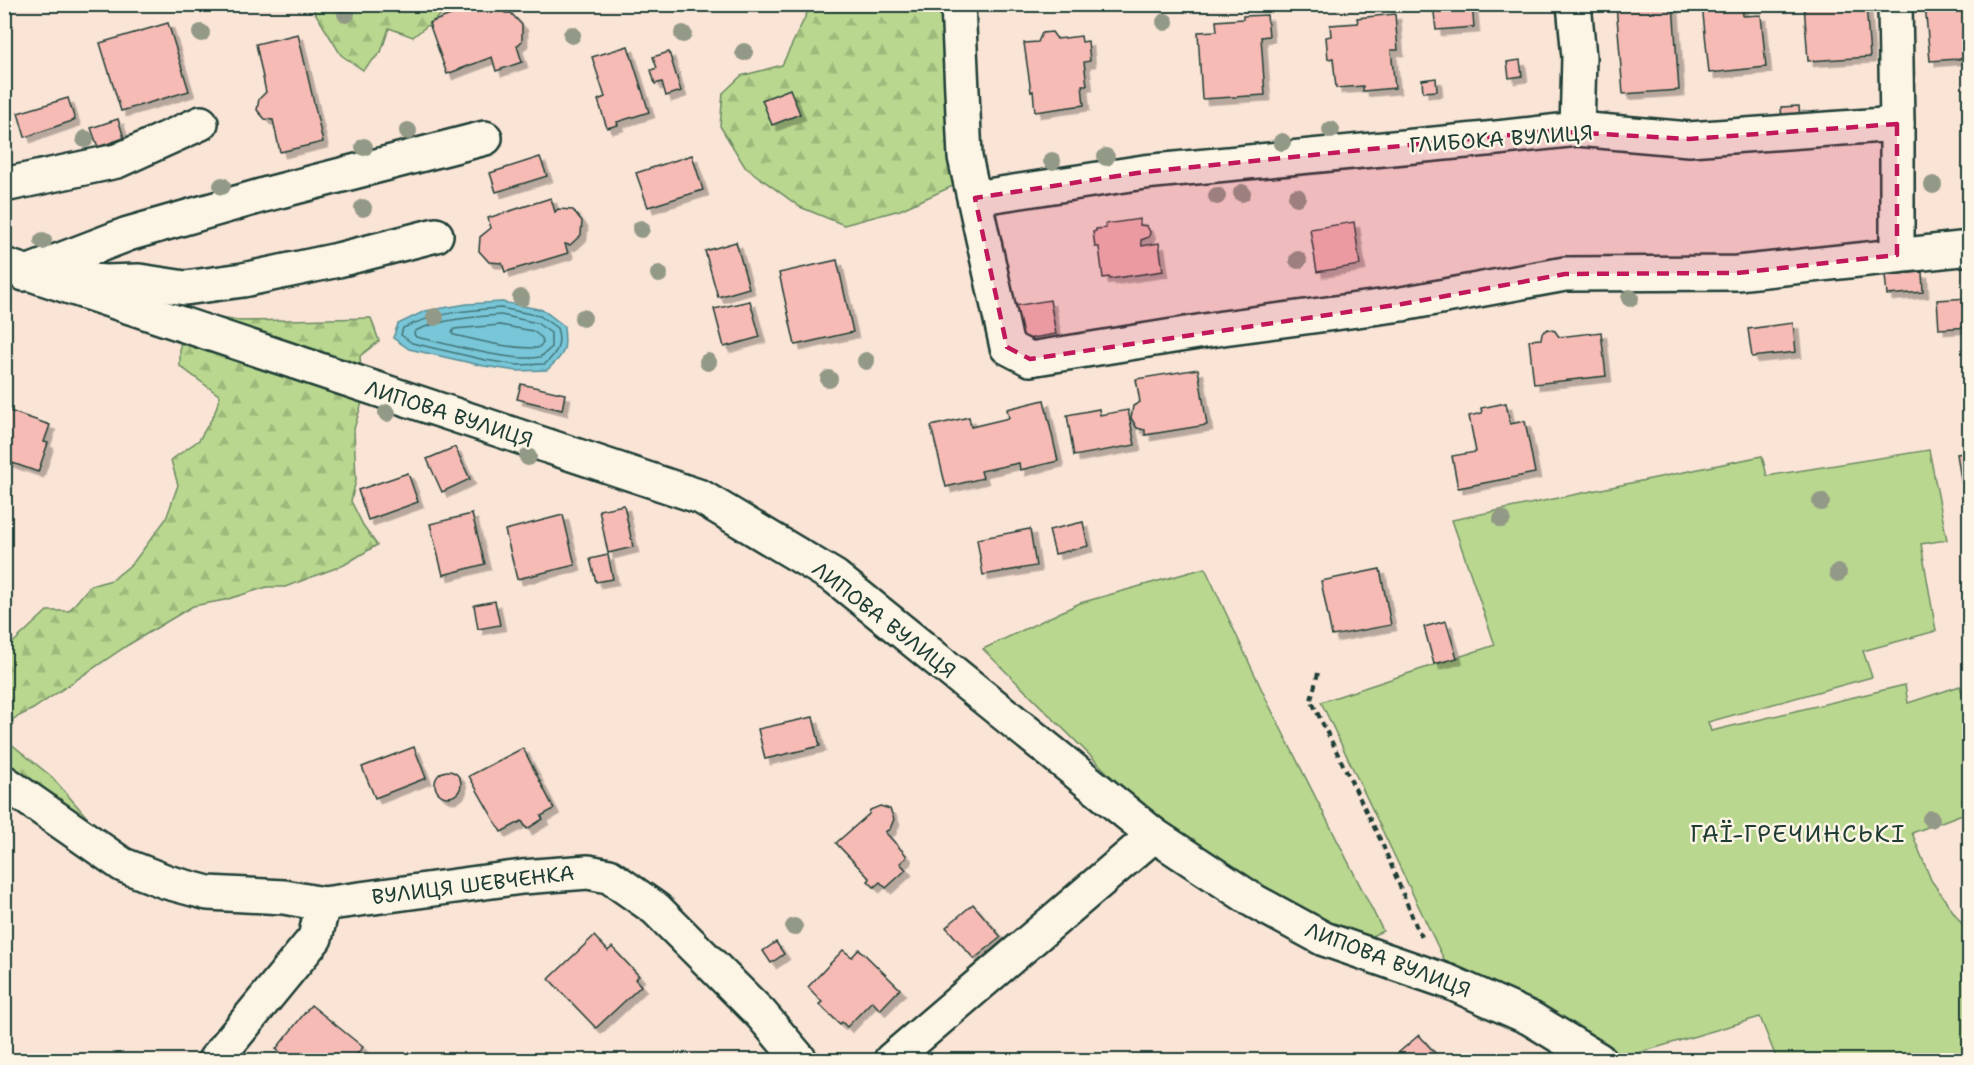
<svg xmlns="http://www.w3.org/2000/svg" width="1974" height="1065" font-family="'Shantell Sans',sans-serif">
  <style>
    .forest { fill: url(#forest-firs); stroke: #6c8a62; stroke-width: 1.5 }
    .garden { fill: #b9d78f; stroke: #6c8a62; stroke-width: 1.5 }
    .water { fill: #79c6d8; stroke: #558f96; stroke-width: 1.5 }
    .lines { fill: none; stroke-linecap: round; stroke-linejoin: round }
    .shore { stroke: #437476; stroke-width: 1.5 }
    .building { fill: #f6bbb4; stroke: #1f3d34; stroke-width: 1.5; filter: url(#shadow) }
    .minor-casing { stroke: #1f3d34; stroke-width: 38 }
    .path { stroke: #1f3d34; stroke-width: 4; stroke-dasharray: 6 4.5; stroke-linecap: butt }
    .minor { stroke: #fcf5e5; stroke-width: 33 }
    .tree { fill: #939987 }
    .marked { fill: #c2185b; fill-opacity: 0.2; stroke: #c2185b; stroke-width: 4.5; stroke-dasharray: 12 8; stroke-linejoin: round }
    .labels { text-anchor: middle; stroke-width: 5; stroke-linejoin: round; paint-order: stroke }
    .street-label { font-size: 21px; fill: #1f3d34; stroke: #fcf5e5 }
    .quarter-label { font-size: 24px; letter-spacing: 1.5px; fill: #1f3d34; stroke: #fcf5e5 }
  </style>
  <defs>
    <pattern id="forest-firs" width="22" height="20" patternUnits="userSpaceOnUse" patternTransform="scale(1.5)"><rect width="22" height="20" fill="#b9d78f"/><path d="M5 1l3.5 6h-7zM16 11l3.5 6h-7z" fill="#9fb97c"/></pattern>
    <filter id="shadow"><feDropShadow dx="5.5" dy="5.5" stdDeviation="0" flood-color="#0004"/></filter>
  </defs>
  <rect width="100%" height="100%" fill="#fae4d6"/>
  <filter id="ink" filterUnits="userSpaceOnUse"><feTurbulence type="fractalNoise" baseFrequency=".0167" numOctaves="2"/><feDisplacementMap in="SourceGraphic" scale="12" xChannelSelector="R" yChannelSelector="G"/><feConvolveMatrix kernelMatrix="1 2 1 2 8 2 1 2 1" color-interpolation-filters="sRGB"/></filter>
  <g filter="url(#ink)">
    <g class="forest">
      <polygon points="313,5 453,5 413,37 389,28 381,52 363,70 341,55 314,11"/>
      <polygon points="811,5 947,5 954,151 953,186 900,210 844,225 800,207 745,167 720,126 723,93 741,76 782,65"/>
      <polygon points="196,315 242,321 371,318 379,341 360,356 363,399 354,429 356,480 351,501 363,525 377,545 344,565 285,587 267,587 225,600 193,606 128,645 33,709 13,719 10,743 52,777 91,822 72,819 5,775 5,650 47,611 69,611 90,586 112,580 133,563 166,519 178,485 171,460 199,440 214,415 220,396 180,366 180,345"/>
    </g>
    <g class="garden">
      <polygon points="1929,450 1947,540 1921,544 1936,631 1863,651 1872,677 1708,722 1711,731 1905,685 1908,703 1960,686 1970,714 1970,797 1962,800 1965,813 1912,833 1931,880 1969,934 1969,1060 1777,1060 1760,1017 1618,1059 1544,1015 1449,970 1321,702 1495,645 1452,520 1762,456 1767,476"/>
      <polygon points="1205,568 1268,703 1383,931 1367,938 1319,927 1155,820 983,649 1080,603"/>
    </g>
    <path class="water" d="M502,302l41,8 21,16c2,26 2,26 -17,44l-30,1 -33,-5 -75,-17 -16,-11 5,-14 27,-13 42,-7z"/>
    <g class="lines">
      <g class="shore">
        <path d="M501,308l39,8 17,12c5,17 0,25 -12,36l-28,1 -32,-5 -73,-17 -11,-8 2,-7c33,-15 63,-18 98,-20z"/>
        <path d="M501,315l36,8 14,10v15c-4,3 -7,7 -11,9 -28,6 -94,-14 -124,-20l-2,-3 1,-3c27,-12 57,-14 86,-16z"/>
        <path d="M500,325l33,6 9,7 1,5 -5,5c-30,1 -56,-7 -84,-13l-2,-2 2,-4z"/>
      </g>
    </g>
    <g class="building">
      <polygon points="480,4 502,4 505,13 511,13 522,25 522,41 517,46 522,62 496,71 492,57 447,74 429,23"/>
      <polygon points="1433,4 1472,4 1474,27 1436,30"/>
      <polygon points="1616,4 1673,4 1679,90 1623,94"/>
      <polygon points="1702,4 1742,4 1743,16 1761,15 1766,67 1709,73"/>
      <polygon points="1804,4 1866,4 1870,57 1808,61"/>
      <polygon points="1925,4 1970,4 1970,58 1930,61"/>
      <polygon points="1395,14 1398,50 1391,50 1395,88 1363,91 1363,86 1336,88 1333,58 1328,59 1326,37 1331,36 1330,25 1358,23 1357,18"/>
      <polygon points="1267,15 1269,36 1261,37 1265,95 1202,99 1198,32 1217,31 1216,21 1243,19 1243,16"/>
      <polygon points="168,23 189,91 121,111 100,43"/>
      <polygon points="1052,32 1057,39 1081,36 1082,42 1088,41 1090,61 1084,62 1087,85 1082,85 1084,105 1035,112 1033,91 1031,92 1024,43 1038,42 1042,33"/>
      <polygon points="298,34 323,142 280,152 273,120 265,119 257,110 259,99 266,92 256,44"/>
      <polygon points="628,46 649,112 617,122 618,125 607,128 598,100 605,97 592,57"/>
      <polygon points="669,52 681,91 666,96 662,82 655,84 651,70 657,68 653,57"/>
      <polygon points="1520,60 1522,76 1509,78 1507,62"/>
      <polygon points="1436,78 1437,91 1423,92 1422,80"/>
      <polygon points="790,89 800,114 772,125 762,100"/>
      <polygon points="68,98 75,120 25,137 18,113"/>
      <polygon points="1799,106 1800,120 1782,121 1781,107"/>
      <polygon points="118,119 124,138 98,147 91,128"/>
      <polygon points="692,155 703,190 648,207 636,173"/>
      <polygon points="540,157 547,176 496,192 490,173"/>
      <polygon points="551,198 555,212 558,209 573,210 582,221 581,235 570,245 565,244 568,253 505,272 502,263 489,262 479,251 480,237 491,228 488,218"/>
      <polygon points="1140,219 1140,225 1147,226 1150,232 1149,237 1141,240 1142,246 1159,243 1163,271 1110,279 1109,277 1103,278 1099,247 1095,247 1093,232 1096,231 1096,229 1106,228 1105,224"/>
      <polygon points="1354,222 1360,265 1317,272 1310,229"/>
      <polygon points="736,242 749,288 718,297 705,251"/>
      <polygon points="837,260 853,332 795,345 779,273"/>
      <polygon points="1922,272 1923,292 1887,295 1885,275"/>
      <polygon points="1970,298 1970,327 1939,329 1937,300"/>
      <polygon points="1050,300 1056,334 1021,340 1014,306"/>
      <polygon points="750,301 760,337 724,347 714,309"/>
      <polygon points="1793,323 1796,352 1752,357 1748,329"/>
      <polygon points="1548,329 1555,331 1559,337 1601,332 1606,376 1534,384 1529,340 1541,339 1542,333"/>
      <polygon points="1198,369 1207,425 1145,435 1145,430 1137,428 1131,418 1133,406 1140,402 1136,379"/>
      <polygon points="521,384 565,394 562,410 517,399"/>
      <polygon points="1044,400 1058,461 1020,470 1019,463 981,471 983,478 946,487 931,426 969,417 971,427 1009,418 1007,409"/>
      <polygon points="1506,403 1510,424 1525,421 1535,473 1458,488 1452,456 1476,452 1469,416 1482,413 1481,408"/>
      <polygon points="4,409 50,425 44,442 48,443 38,472 4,460"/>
      <polygon points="1099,409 1100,415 1128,410 1135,445 1074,456 1067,415"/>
      <polygon points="455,447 470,479 442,492 427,459"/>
      <polygon points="1970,452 1970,532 1969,532 1957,454"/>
      <polygon points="408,473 418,502 368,520 358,490"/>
      <polygon points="624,505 633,547 608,553 599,510"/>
      <polygon points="472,514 485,564 443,575 430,524"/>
      <polygon points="563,515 575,565 517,579 505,530"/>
      <polygon points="1083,522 1088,546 1055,554 1049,530"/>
      <polygon points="1030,529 1036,566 983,575 977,539"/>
      <polygon points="608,555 613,579 596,582 590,559"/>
      <polygon points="1380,569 1391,625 1332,636 1321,581"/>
      <polygon points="495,601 500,625 478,629 474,605"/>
      <polygon points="1446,621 1457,658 1434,664 1424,627"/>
      <polygon points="813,717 820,746 765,759 758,729"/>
      <polygon points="414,747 426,778 375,798 362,767"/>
      <polygon points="523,748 554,809 541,816 543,819 527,829 522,821 501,832 469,776"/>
      <circle cx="448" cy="784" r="13"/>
      <polygon points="880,806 890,809 894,819 890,829 885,832 906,855 906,858 900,863 906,870 886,888 880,882 874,887 868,881 870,879 836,843 869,814 870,810"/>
      <polygon points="973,904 1001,937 974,959 946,927"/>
      <polygon points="594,936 608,951 612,947 639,976 635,979 641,986 596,1028 549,979"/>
      <polygon points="776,942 784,954 771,963 763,951"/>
      <polygon points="859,949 900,989 880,1010 872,1001 847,1027 842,1022 840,1024 819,1004 822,1002 808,987 843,950 852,957"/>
      <polygon points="311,1005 363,1047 352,1060 291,1060 276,1049"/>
      <polygon points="1419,1035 1441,1060 1390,1060"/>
    </g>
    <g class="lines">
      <g class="minor-casing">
        <g id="minor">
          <polyline points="958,4 965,157 1007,347 1030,359 1223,328 1402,304 1565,274 1737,273 1970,248"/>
          <polyline points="1574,4 1579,57 1577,129"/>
          <polyline points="1895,4 1897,124"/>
          <polyline points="4,185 117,161 201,123"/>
          <polyline points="975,198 1144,172 1497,138 1577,129 1689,139 1897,124 1897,255"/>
          <polyline points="4,265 701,497 835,577 1154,835 1254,901 1324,939 1449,982 1530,1018 1599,1060"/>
          <polyline points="24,274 128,234 264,195 485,138"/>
          <polyline points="79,280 105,282 139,281 185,288 243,280 338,260 436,235"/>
          <polyline points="4,782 123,865 167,882 208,893 284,897 323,904 522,877 588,872 609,876 656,909 761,1014 800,1060"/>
          <polyline points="215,1060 315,938 323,904"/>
          <polyline points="891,1060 1154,835"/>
        </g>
      </g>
      <polyline class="path" points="1318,673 1311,700 1382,843 1417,928 1423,938"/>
      <use href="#minor" class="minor"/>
    </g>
    <g class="tree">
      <circle cx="346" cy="14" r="9"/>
      <circle cx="1165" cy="22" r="9"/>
      <circle cx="201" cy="33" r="9"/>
      <circle cx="683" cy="34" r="9"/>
      <circle cx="572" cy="35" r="9"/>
      <circle cx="744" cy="52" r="9"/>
      <circle cx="1331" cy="130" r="9"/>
      <circle cx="408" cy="131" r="9"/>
      <circle cx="85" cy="139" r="9"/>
      <circle cx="1282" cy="142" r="9"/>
      <circle cx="364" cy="147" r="9"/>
      <circle cx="1106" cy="157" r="9"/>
      <circle cx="1052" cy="161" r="9"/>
      <circle cx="1933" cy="185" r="9"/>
      <circle cx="222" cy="186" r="9"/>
      <circle cx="1242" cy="193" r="9"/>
      <circle cx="1217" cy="196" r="9"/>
      <circle cx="1297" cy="197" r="9"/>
      <circle cx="363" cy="208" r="9"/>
      <circle cx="641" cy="229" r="9"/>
      <circle cx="43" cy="241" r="9"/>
      <circle cx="1298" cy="260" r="9"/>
      <circle cx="659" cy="274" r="9"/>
      <circle cx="521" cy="298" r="9"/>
      <circle cx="1630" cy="298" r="9"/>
      <circle cx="435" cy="317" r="9"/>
      <circle cx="583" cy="318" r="9"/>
      <circle cx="866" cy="361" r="9"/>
      <circle cx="708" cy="362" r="9"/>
      <circle cx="829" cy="379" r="9"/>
      <circle cx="387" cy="413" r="9"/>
      <circle cx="528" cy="457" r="9"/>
      <circle cx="1821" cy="502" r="9"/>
      <circle cx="1502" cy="519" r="9"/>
      <circle cx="1838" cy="573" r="9"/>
      <circle cx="1931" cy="819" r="9"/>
      <circle cx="794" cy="927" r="9"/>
    </g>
  </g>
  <path class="marked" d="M1897,124v131l-160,18 -172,1 -163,30 -372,55 -23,-12 -32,-149 169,-26 405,-41 140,8z"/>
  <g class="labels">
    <g class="street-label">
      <text transform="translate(1501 139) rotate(-4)" y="7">ГЛИБОКА ВУЛИЦЯ</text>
      <text transform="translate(449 414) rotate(18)" y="7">ЛИПОВА ВУЛИЦЯ</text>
      <text transform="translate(884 620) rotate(38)" y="7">ЛИПОВА ВУЛИЦЯ</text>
      <text transform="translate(473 885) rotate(-7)" y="7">ВУЛИЦЯ ШЕВЧЕНКА</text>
      <text transform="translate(1388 960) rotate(21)" y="7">ЛИПОВА ВУЛИЦЯ</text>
    </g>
    <g class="quarter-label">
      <text x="1798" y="842">ГАЇ-ГРЕЧИНСЬКІ</text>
    </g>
  </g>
  <rect width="1974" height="1065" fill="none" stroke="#fcf5e5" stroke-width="24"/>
  <rect x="12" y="12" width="1950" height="1041" fill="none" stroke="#1f3d34" stroke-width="2" filter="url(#ink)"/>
</svg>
